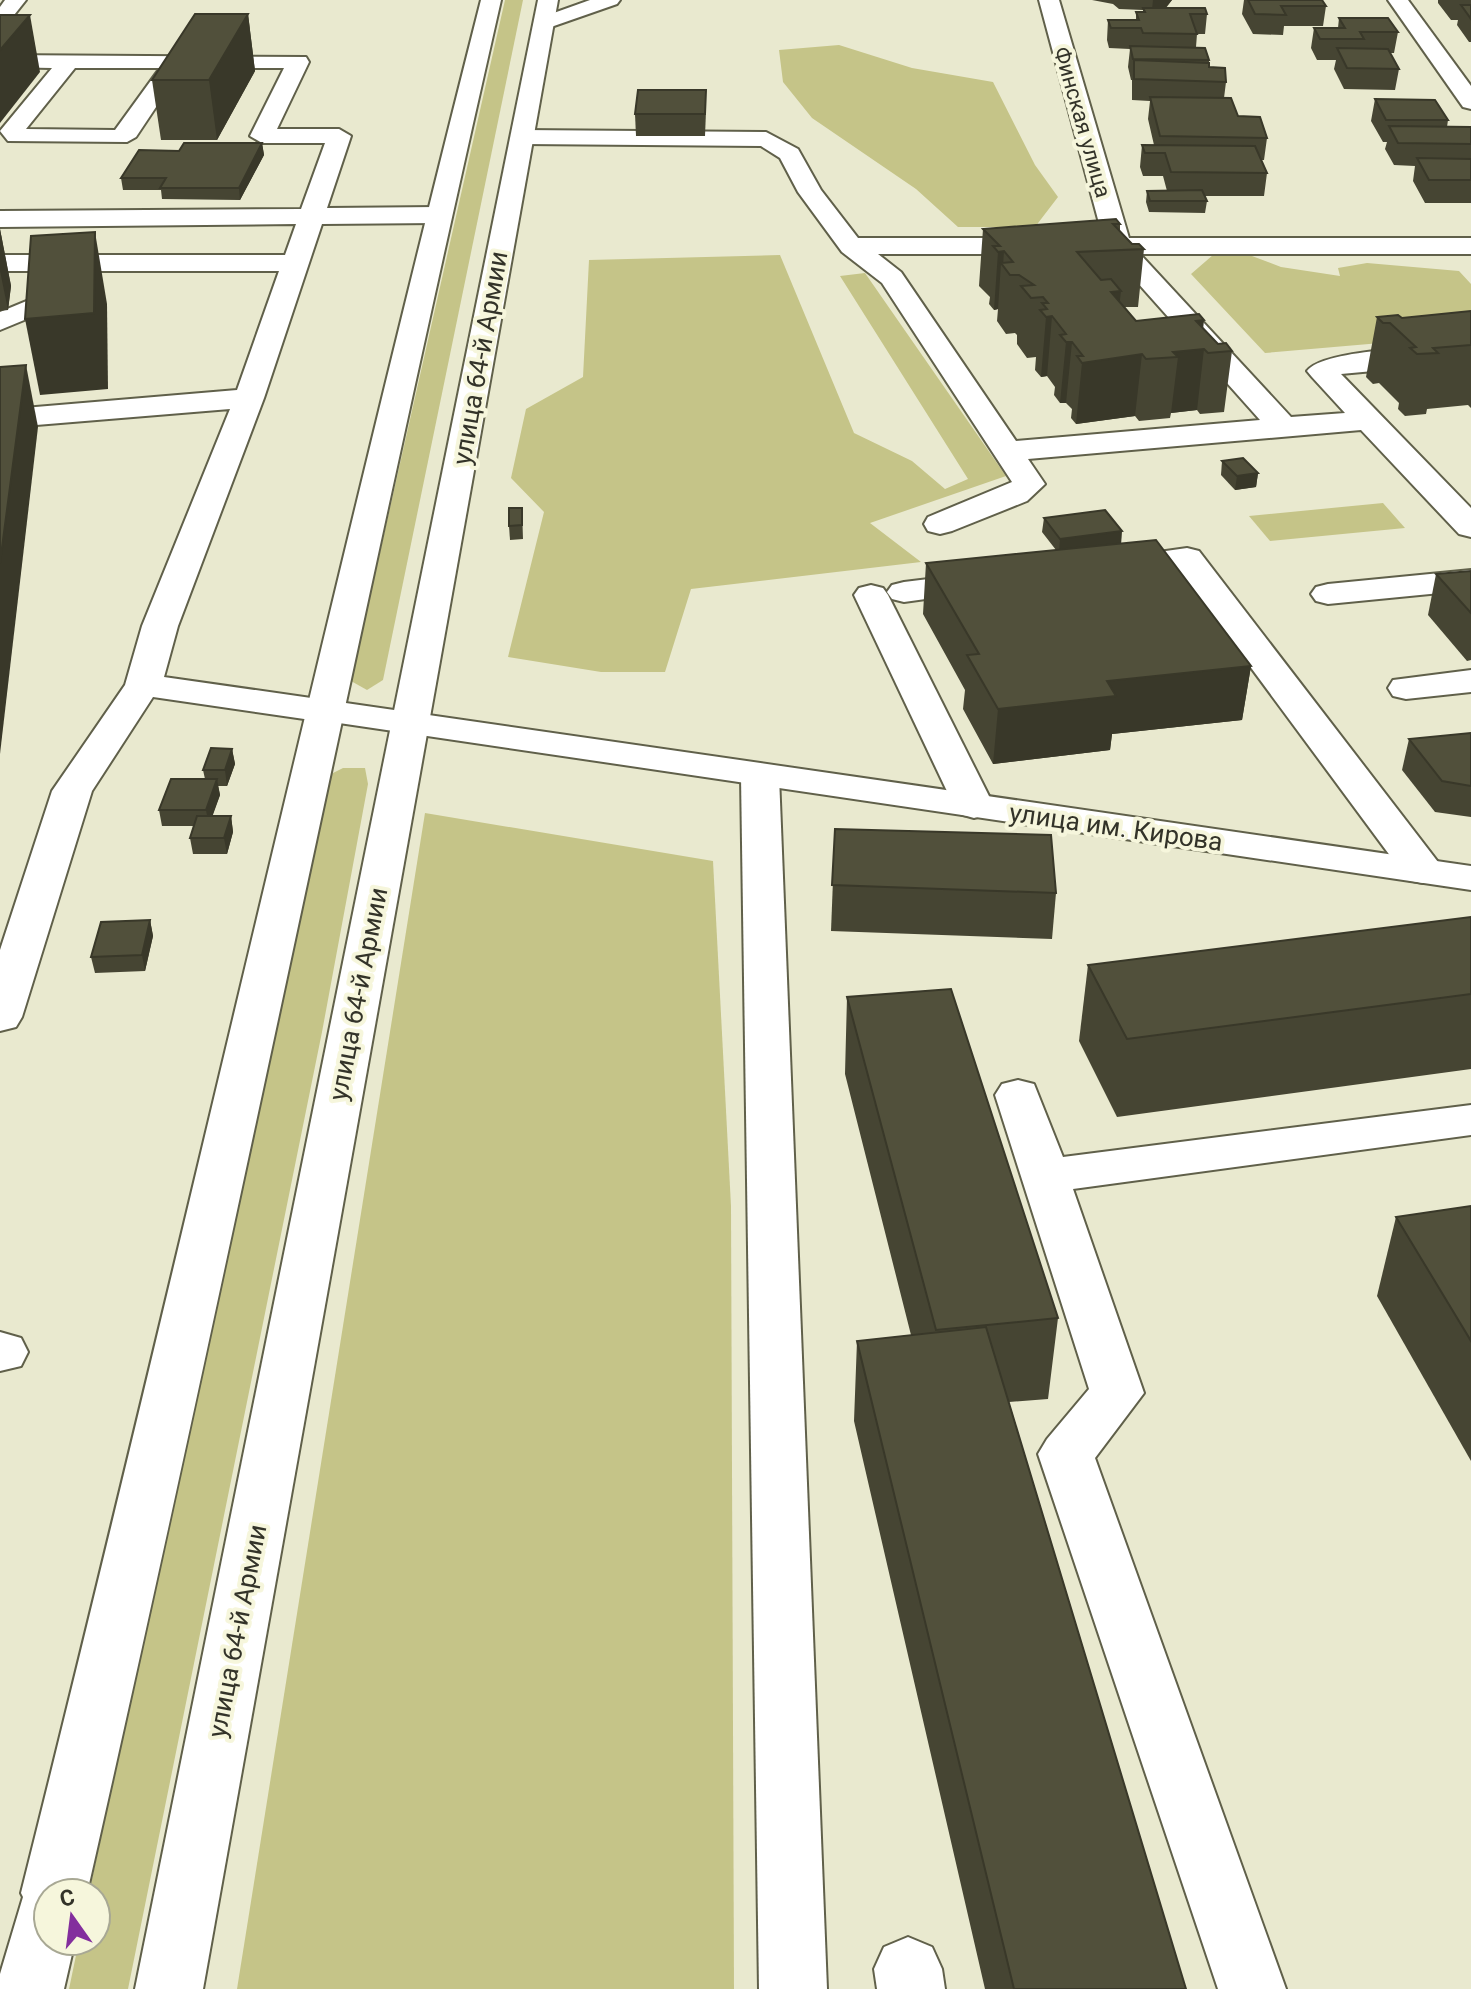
<svg xmlns="http://www.w3.org/2000/svg" width="1471" height="1989" font-family="Roboto,sans-serif">
  <style>
    .green { fill: #c5c488 }
    .lines { fill: none; stroke-linecap: round; stroke-linejoin: round }
    .minor-casing { stroke: #60604a; stroke-width: 4 }
    .major-casing { stroke: #60604a; stroke-width: 4 }
    .highway-casing { stroke: #60604a; stroke-width: 4 }
    .minor { fill: #fff; fill-rule: evenodd }
    .major { fill: #fff; fill-rule: evenodd }
    .highway { fill: #fff; fill-rule: evenodd }
    .wall { fill: #464533 }
    .shaded-wall { fill: #393829 }
    .building { fill: #51503b; stroke: #393829; stroke-width: 2 }
    .labels { text-anchor: middle; stroke-width: 8; stroke-linejoin: round; paint-order: stroke }
    .far-street-label { font-size: 22px; fill: #333329; stroke: #f6f6dc }
    .street-label { font-size: 26px; fill: #333329; stroke: #f6f6dc }
  </style>
  <rect width="100%" height="100%" fill="#e9e9cf"/>
  <g class="green">
    <polygon points="505,0 523,0 383,680 367,690 351,681 356,658"/>
    <polygon points="839,45 912,68 993,82 1035,165 1058,197 1035,227 958,227 916,189 812,118 783,82 779,50"/>
    <polygon points="1244,253 1281,267 1340,276 1338,268 1367,263 1459,271 1471,284 1471,330 1462,336 1265,353 1191,274 1213,255"/>
    <polygon points="780,255 854,433 912,461 945,489 968,479 840,276 865,273 1006,476 870,523 921,562 691,589 665,672 601,672 508,657 544,512 511,478 526,409 583,377 589,260"/>
    <polygon points="1383,503 1405,528 1270,541 1249,516"/>
    <polygon points="343,768 365,768 368,784 322,1032 128,1989 69,1989 79,1941 96,1941 96,1893 89,1893 331,774"/>
    <polygon points="425,813 713,861 731,1206 734,1989 237,1989"/>
  </g>
  <g class="lines">
    <g class="minor-casing">
      <g id="minor">
        <polygon points="5,0 26,0 7,24 0,26 0,7"/>
        <polygon points="590,0 620,0 617,4 551,27 537,27 534,23 537,19"/>
        <path d="M1039,0h20l70,238h342v16h-331l151,163 54,-4 -33,-36 -5,-6c17,-23 133,-24 164,-27v18l-130,12 130,134v29l-12,-3 -98,-104 -333,29 17,25 -18,17 -75,30 -12,3 -12,-3 -4,-7 4,-7 84,-35 -130,-199 -40,-31 -44,-60 -18,-34 -19,-12 -238,-2 -12,-7 12,-7 243,2 32,17 23,41 37,48h245zM878,254h234l148,166 -244,21 -115,-169z"/>
        <polygon points="1388,0 1408,0 1471,86 1471,109 1463,107"/>
        <path d="M0,55l306,2 3,5 -32,67h62l12,7 -24,72 111,-1 13,8 -13,8 -116,1 -58,174 -86,228 -14,51 161,23 13,3 6,8 -6,8 -13,3 -172,-25 -61,94 -70,226 -6,10 -16,4v-81l52,-159 73,-106 17,-59 88,-217 -230,19v-18l237,-20 42,-119h-279v-16h285l11,-31 -296,3v-16l301,-2 24,-66h-63l-12,-7 34,-68h-102l-46,69 -9,5 -119,-1 -8,-10 52,-63 -52,-1zM75,68h85l-45,62 -89,-1z"/>
        <polygon points="82,278 92,280 96,286 92,292 0,330 0,312"/>
        <polygon points="1187,548 1199,551 1438,862 1444,871 1438,880 1423,883 1408,880 1178,569 1114,577 1102,574 1097,567 1102,560"/>
        <polygon points="1471,570 1471,590 1328,604 1316,601 1311,594 1316,587 1328,584"/>
        <polygon points="986,572 998,575 1003,582 998,589 904,602 892,599 887,592 892,585 904,582"/>
        <polygon points="871,585 883,588 888,595 994,806 988,814 974,818 960,814 954,806 854,595 859,588"/>
        <polygon points="1471,670 1471,692 1406,699 1393,696 1388,688 1393,680"/>
        <polygon points="760,764 774,768 779,776 827,1989 759,1989 741,776 746,768"/>
        <polygon points="1018,1080 1034,1084 1063,1157 1471,1105 1471,1135 1073,1189 1144,1393 1095,1458 1286,1989 1218,1989 1038,1454 1047,1439 1089,1389 995,1095 1002,1084"/>
        <polygon points="0,1332 21,1338 28,1352 21,1366 0,1371"/>
        <polygon points="908,1937 932,1947 942,1969 945,1989 877,1989 874,1969 884,1947"/>
      </g>
    </g>
    <g class="major-casing">
      <polygon id="major" points="325,700 1471,866 1471,890 312,719 306,711 312,703"/>
    </g>
    <g class="highway-casing">
      <g id="highway">
        <path d="M481,0h20c-144,630 -271,1263 -414,1893h-39v48h27l-11,48h-64v-15l23,-77 -2,-4c158,-630 300,-1264 460,-1893z"/>
        <polygon points="538,0 558,0 203,1989 135,1989"/>
      </g>
    </g>
    <use href="#minor" class="minor"/>
    <use href="#major" class="major"/>
    <use href="#highway" class="highway"/>
  </g>
  <g class="wall">
    <polygon points="1092,0 1172,0 1166,8 1207,14 1205,34 1197,34 1196,47 1209,60 1209,67 1226,82 1224,98 1238,116 1267,138 1264,160 1261,160 1267,173 1264,196 1204,196 1207,201 1205,213 1149,212 1146,202 1147,191 1167,191 1163,176 1143,176 1140,167 1142,145 1154,145 1148,119 1150,101 1132,100 1132,80 1131,80 1128,67 1130,49 1109,48 1107,40 1108,20 1136,20 1136,12 1143,12 1143,10 1119,9 1113,4"/>
    <polygon points="1244,0 1322,0 1326,6 1323,26 1284,26 1283,35 1253,34 1242,14"/>
    <polygon points="1438,0 1471,0 1471,42 1469,42 1457,25 1458,20 1451,20 1438,3"/>
    <polygon points="248,14 255,71 217,140 161,140 152,80"/>
    <polygon points="1339,18 1398,32 1394,53 1390,53 1399,69 1395,90 1344,89 1334,69 1336,60 1317,60 1311,48 1314,28 1338,28"/>
    <polygon points="1375,99 1448,120 1447,127 1471,127 1471,203 1425,203 1413,181 1415,166 1394,165 1385,149 1387,142 1383,142 1371,121"/>
    <polygon points="706,111 705,136 636,136 635,114"/>
    <polygon points="262,143 264,155 240,200 162,199 161,190 123,190 121,178 179,151"/>
    <polygon points="1120,224 1120,231 1132,244 1144,249 1138,307 1125,307 1136,321 1203,328 1218,344 1232,351 1224,412 1200,414 1197,410 1171,413 1170,418 1139,421 1135,416 1076,424 1071,418 1072,409 1066,403 1060,403 1054,395 1055,387 1047,376 1041,377 1035,370 1036,357 1027,358 1017,344 1017,335 1015,333 1006,334 997,321 998,309 994,310 989,304 990,297 979,286 983,229"/>
    <polygon points="0,229 11,286 8,310 0,311"/>
    <polygon points="1471,311 1471,408 1468,405 1427,409 1426,414 1405,416 1398,409 1399,403 1379,383 1373,384 1366,377 1377,317 1402,318"/>
    <polygon points="1222,461 1258,473 1256,487 1235,490 1221,475"/>
    <polygon points="522,508 523,539 510,540 509,526"/>
    <polygon points="1044,518 1121,543 1251,666 1242,720 1112,734 1110,750 993,764 963,709 965,690 923,614 926,563 1056,550 1042,532"/>
    <polygon points="1471,571 1471,660 1467,661 1428,615 1436,574"/>
    <polygon points="1471,733 1471,817 1435,812 1402,770 1409,739"/>
    <polygon points="232,749 235,764 227,786 218,786 220,795 212,816 231,816 233,832 227,854 193,854 190,838 194,826 162,826 159,810 205,779 203,770"/>
    <polygon points="835,829 1056,893 1052,939 831,931"/>
    <polygon points="1471,917 1471,1069 1117,1117 1079,1041 1088,965"/>
    <polygon points="150,920 153,936 145,971 95,973 91,957"/>
    <polygon points="847,997 1058,1318 1048,1399 1009,1402 1186,1989 985,1989 854,1421 857,1341 911,1335 845,1074"/>
    <polygon points="1471,1206 1471,1461 1377,1296 1396,1217"/>
  </g>
  <g class="shaded-wall">
    <polygon points="1153,0 1172,0 1165,8 1152,10"/>
    <polygon points="248,14 255,71 217,140 209,80"/>
    <polygon points="30,15 40,72 0,123 0,50"/>
    <polygon points="262,143 264,155 240,200 239,188"/>
    <polygon points="0,229 11,286 8,310 0,271"/>
    <polygon points="95,232 107,304 108,389 40,395 25,319"/>
    <polygon points="1004,251 1003,266 1001,263 998,309 994,310 998,252"/>
    <polygon points="1121,291 1114,350 1111,292"/>
    <polygon points="1052,316 1047,376 1041,377 1046,317"/>
    <polygon points="1204,320 1201,349 1204,349 1197,410 1171,413 1178,357 1173,352 1196,321"/>
    <polygon points="1066,342 1072,342 1066,403 1060,403"/>
    <polygon points="1142,354 1135,416 1076,424 1082,363"/>
    <polygon points="26,365 38,427 0,754 0,563"/>
    <polygon points="1258,473 1256,487 1235,490 1237,476"/>
    <polygon points="1122,531 1121,546 1059,553 1060,539"/>
    <polygon points="1251,666 1242,720 1112,734 1110,750 993,764 998,709 1107,681"/>
    <polygon points="232,749 235,764 227,786 225,770"/>
    <polygon points="217,779 220,795 209,826 206,810"/>
    <polygon points="231,816 233,832 227,854 224,838"/>
    <polygon points="150,920 153,936 145,971 142,955"/>
  </g>
  <g class="building">
    <polygon points="1248,0 1322,0 1326,6 1281,6 1286,15 1255,14"/>
    <polygon points="1461,5 1471,5 1471,19"/>
    <polygon points="1143,8 1205,8 1207,14 1190,14 1197,34 1143,33 1141,28 1111,28 1108,20 1139,20 1136,12 1145,12"/>
    <polygon points="195,14 248,14 209,80 152,80"/>
    <polygon points="0,15 30,15 0,50"/>
    <polygon points="1339,18 1388,18 1398,32 1360,32 1364,39 1320,39 1314,28 1345,28"/>
    <polygon points="1130,46 1205,48 1209,60 1133,59"/>
    <polygon points="1337,48 1388,49 1399,69 1347,68"/>
    <polygon points="1134,60 1209,63 1209,67 1225,68 1226,82 1134,79"/>
    <polygon points="638,90 706,90 705,114 635,114"/>
    <polygon points="1150,97 1231,98 1238,116 1260,117 1267,138 1160,136"/>
    <polygon points="1375,99 1435,100 1448,120 1386,120"/>
    <polygon points="1389,126 1471,127 1471,144 1398,143"/>
    <polygon points="184,143 262,143 239,188 160,188 166,178 121,178 139,150 179,151"/>
    <polygon points="1142,145 1255,146 1267,173 1171,172 1165,153 1145,153"/>
    <polygon points="1417,158 1471,159 1471,180 1429,180"/>
    <polygon points="1202,190 1207,201 1150,201 1147,191"/>
    <polygon points="1116,219 1120,224 1113,224 1132,244 1139,244 1144,249 1077,252 1101,280 1111,279 1121,291 1111,292 1136,321 1199,314 1204,320 1196,321 1218,344 1226,343 1232,351 1208,353 1204,349 1173,352 1178,357 1146,359 1142,354 1082,363 1077,356 1083,356 1072,342 1066,342 1060,335 1066,334 1052,316 1046,317 1040,310 1047,309 1042,303 1048,303 1043,297 1031,298 1021,286 1034,285 1019,275 1010,275 1001,263 1013,262 1004,251 998,252 993,246 1000,246 983,229"/>
    <polygon points="95,232 94,313 25,319 31,236"/>
    <polygon points="1471,311 1471,345 1433,348 1438,353 1417,354 1410,348 1416,347 1390,323 1383,323 1377,317 1398,315 1402,318"/>
    <polygon points="26,365 0,563 0,367"/>
    <polygon points="1243,458 1258,473 1237,476 1222,461"/>
    <polygon points="509,508 522,508 522,525 509,526"/>
    <polygon points="1105,510 1122,531 1060,539 1044,518"/>
    <polygon points="1156,540 1251,666 1107,681 1116,696 998,709 967,655 979,654 926,563"/>
    <polygon points="1471,571 1471,613 1436,574"/>
    <polygon points="1471,733 1471,786 1442,781 1409,739"/>
    <polygon points="211,748 232,749 225,770 203,770"/>
    <polygon points="171,779 217,779 206,810 159,810"/>
    <polygon points="197,816 231,816 224,838 190,838"/>
    <polygon points="835,829 1051,835 1056,893 832,885"/>
    <polygon points="1471,917 1471,994 1127,1039 1088,965"/>
    <polygon points="150,920 142,955 91,957 101,922"/>
    <polygon points="951,989 1058,1318 936,1330 847,997"/>
    <polygon points="1471,1206 1471,1341 1396,1217"/>
    <polygon points="986,1327 1186,1989 1014,1989 857,1341"/>
  </g>
  <g class="labels">
    <g class="far-street-label">
      <text transform="translate(1083 122) rotate(74)" y="8">Финская улица</text>
    </g>
    <g class="street-label">
      <text transform="translate(480 358) rotate(-80)" y="9">улица 64-й Армии</text>
      <text transform="translate(1116 827) rotate(8)" y="9">улица им. Кирова</text>
      <text transform="translate(358 994) rotate(-79)" y="9">улица 64-й Армии</text>
      <text transform="translate(237 1631) rotate(-79)" y="9">улица 64-й Армии</text>
    </g>
  </g>
  <g transform="translate(72 1917) rotate(346)"><circle r="38" fill="#f6f6dc" stroke="#a8a894" stroke-width="2"/>
  <path d="M0-6L14 30L0 20L-14 30Z" fill="#832e9d"/>
  <text y="-12" font-size="22" font-weight="bold" text-anchor="middle" fill="#333329">С</text>
  </g>
</svg>
